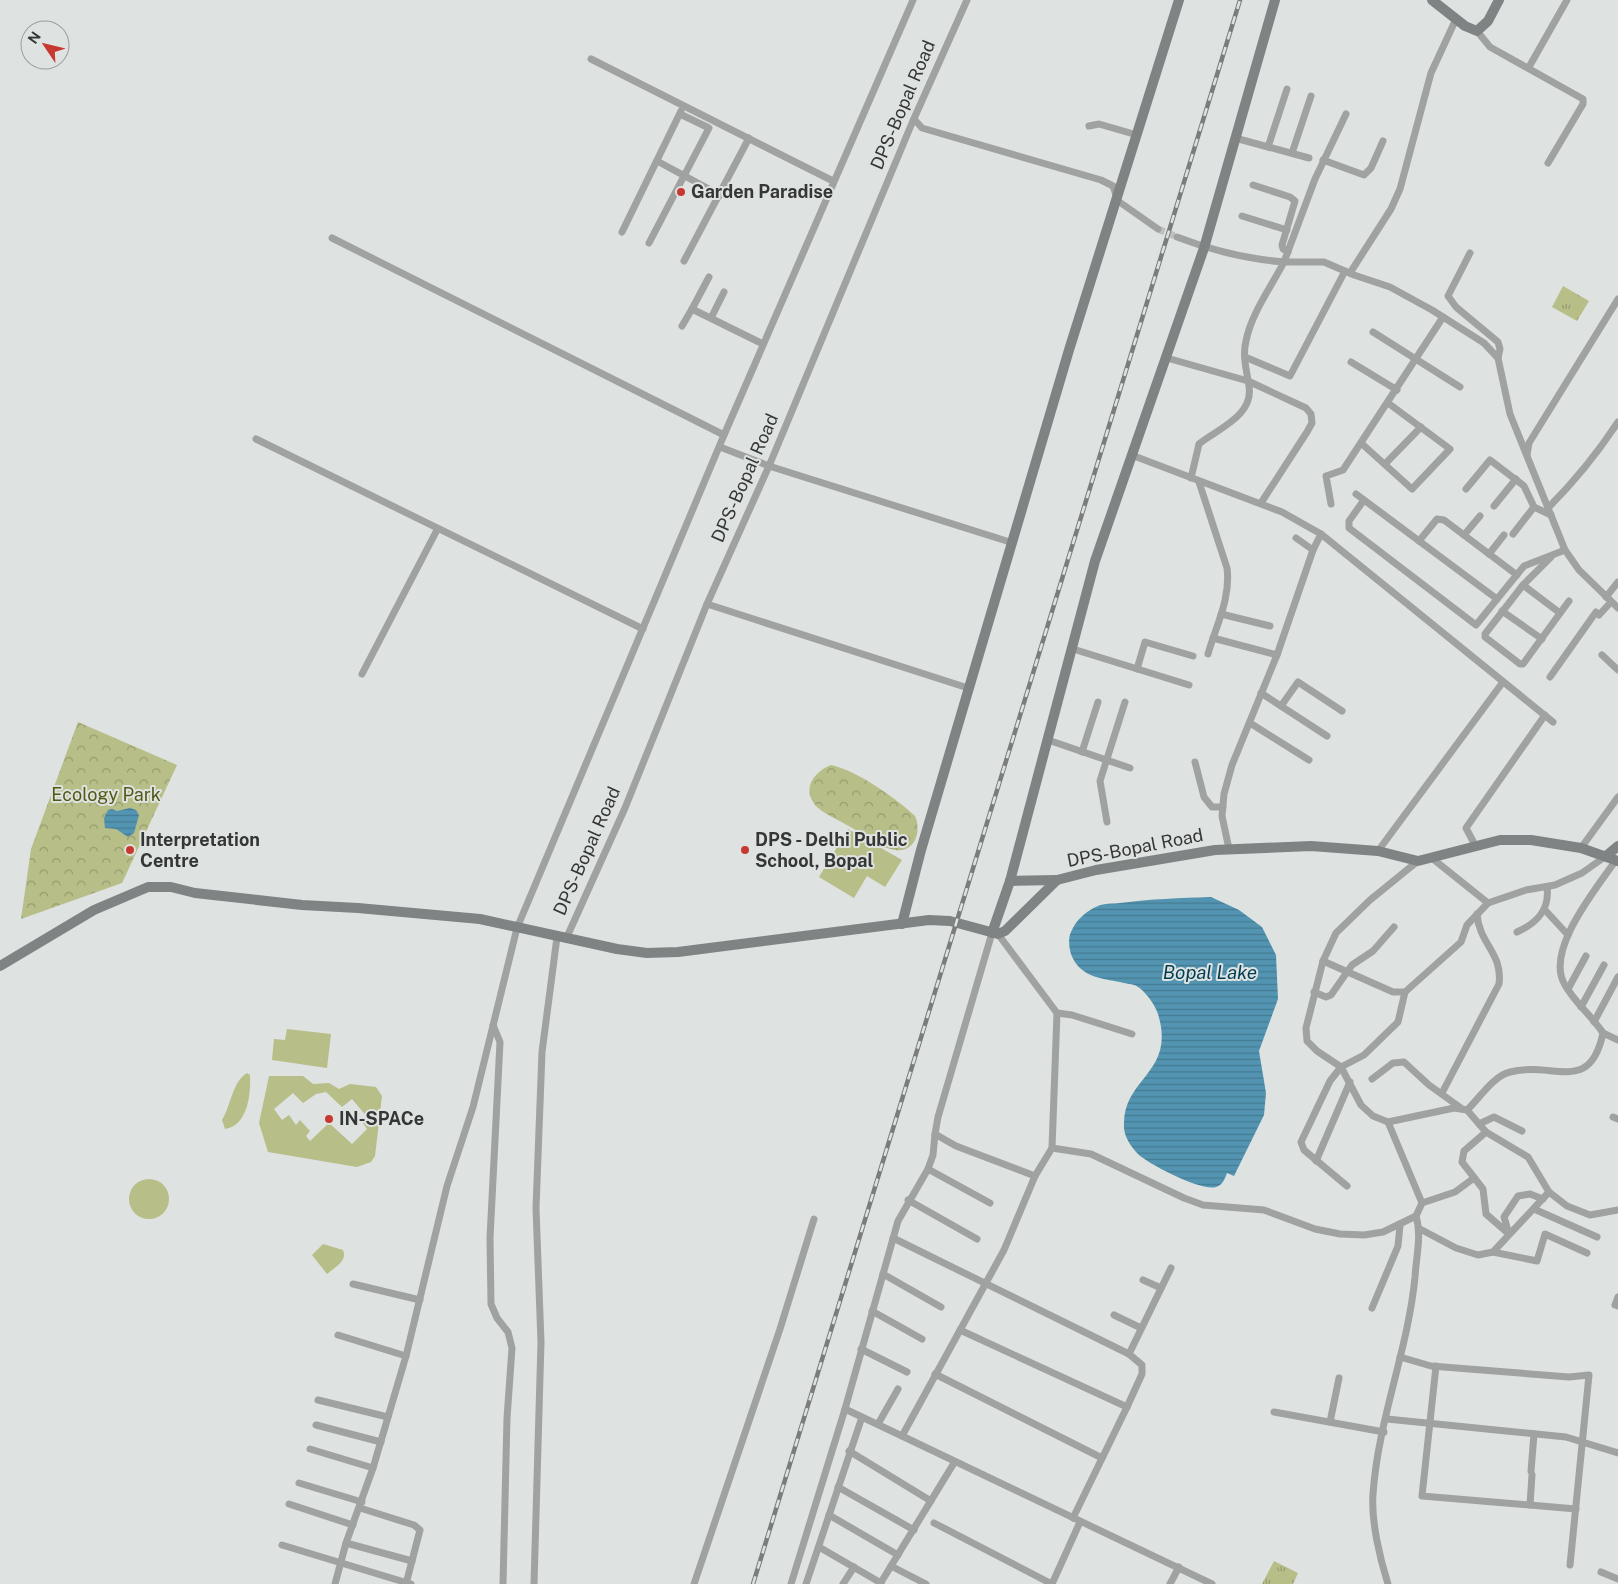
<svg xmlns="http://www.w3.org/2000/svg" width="1618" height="1584" font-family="'Public Sans',sans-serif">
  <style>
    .grass { fill: url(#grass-tufts) }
    .park { fill: url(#park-crowns) }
    .garden { fill: #b7be87; fill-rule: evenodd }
    .water { fill: url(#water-rules) }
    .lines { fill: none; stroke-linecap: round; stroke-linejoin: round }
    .street-tunnel { stroke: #bcc0bf; stroke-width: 7; stroke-dasharray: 7 3.5; stroke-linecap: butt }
    .street { stroke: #a0a2a2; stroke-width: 7 }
    .secondary { stroke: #808383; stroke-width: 10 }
    .rail-casing { stroke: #7b7d7c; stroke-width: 4.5 }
    .rail { stroke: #dee2e1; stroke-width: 2.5; stroke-dasharray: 8; stroke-linecap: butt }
    .poi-dot { fill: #c73930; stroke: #dee2e1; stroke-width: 2 }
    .labels { text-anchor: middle; stroke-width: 4; stroke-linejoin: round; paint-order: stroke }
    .street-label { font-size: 18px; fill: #353736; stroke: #dee2e1 }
    .poi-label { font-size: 18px; font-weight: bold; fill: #353736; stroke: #dee2e1; text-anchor: start }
    .park-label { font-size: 18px; fill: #535915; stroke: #dee2e1 }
    .water-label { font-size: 19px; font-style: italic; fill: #003d52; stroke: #dee2e1 }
  </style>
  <defs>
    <pattern id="grass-tufts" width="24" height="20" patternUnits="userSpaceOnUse" patternTransform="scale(1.25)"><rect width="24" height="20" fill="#b7be87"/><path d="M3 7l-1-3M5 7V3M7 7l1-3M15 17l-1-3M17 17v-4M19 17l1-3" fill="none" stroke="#969b6f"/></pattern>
    <pattern id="park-crowns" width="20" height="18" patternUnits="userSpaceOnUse" patternTransform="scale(1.25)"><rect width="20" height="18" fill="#b7be87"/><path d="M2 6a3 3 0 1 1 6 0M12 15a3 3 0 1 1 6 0" fill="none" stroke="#969b6f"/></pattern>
    <pattern id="water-rules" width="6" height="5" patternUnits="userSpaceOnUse" patternTransform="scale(1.25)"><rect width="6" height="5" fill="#5294b1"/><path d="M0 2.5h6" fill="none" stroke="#457a91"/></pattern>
  </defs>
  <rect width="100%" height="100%" fill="#dee2e1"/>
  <g class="grass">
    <polygon points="1563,286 1589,301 1577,321 1552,307"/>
    <polygon points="1274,1561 1298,1573 1293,1584 1262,1584"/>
  </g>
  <g class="park">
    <polygon points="78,722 177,765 122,883 21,919 31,849"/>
    <path d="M831,765c25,5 65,33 84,51 7,15 0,37 -20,34 -15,-2 -29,-13 -41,-21 -11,-7 -27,-13 -37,-22 -16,-17 -4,-35 14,-42z"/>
  </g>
  <g class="garden">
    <polygon points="848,829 902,860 885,887 867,876 854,898 819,877"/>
    <polygon points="287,1029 331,1034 327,1068 272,1060 274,1039 285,1040"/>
    <path d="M247,1073l3,2c1,18 -2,51 -25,54l-3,-9c9,-14 10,-38 25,-47z"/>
    <path d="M269,1076h34l10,8 16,-1 10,6 11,-5 26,3 6,9 -7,60 -4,6 -14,5 -89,-15 -9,-29zM326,1092l16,15 10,-8 16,19 -5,5 4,6 -15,15 -23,-21 -19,18 -4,-5 4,-5 -10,-11 -4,5 -7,-10 -7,5 -8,-11 19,-16 10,10 13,-9z"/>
    <circle cx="149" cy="1199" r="20"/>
    <path d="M323,1244l20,6c5,11 -9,18 -16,24l-15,-19z"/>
  </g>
  <g class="water">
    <polygon points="130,808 136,810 139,815 134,833 128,837 116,829 105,828 104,818 108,810 112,809 117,811"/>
    <path d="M1211,897l28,13 23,17 14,28 2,44 -19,52 7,42 -2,22 -30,61 -7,-3c-2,5 -4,12 -11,14 -13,5 -68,-23 -78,-33 -8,-8 -15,-19 -14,-30 0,-47 52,-51 34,-110 -2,-8 -13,-23 -20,-27 -3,-3 -10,-3 -14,-4 -22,-5 -44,-5 -53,-29 -2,-7 -3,-16 0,-22 5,-12 15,-21 27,-26 6,-3 15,-2 22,-3 31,-4 60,-5 91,-6z"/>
  </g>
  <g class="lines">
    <polyline class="street-tunnel" points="1158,229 1177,237"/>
    <g class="street">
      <polyline points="1477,31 1490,47 1583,99 1583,104 1548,163"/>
      <polyline points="591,59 833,181"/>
      <polyline points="1529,67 1567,0"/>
      <polyline points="1346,114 1315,179 1284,262 1324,262 1354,275 1390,287 1432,310 1484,343 1498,358 1510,414 1565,550 1579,570 1618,608"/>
      <polyline points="914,119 922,128 1101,180 1113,186 1118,201 1158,229"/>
      <polyline points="1089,126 1099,124 1137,135"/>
      <polyline points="1235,138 1309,158"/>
      <polyline points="1268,147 1287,89"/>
      <polyline points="1292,153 1311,96"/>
      <polyline points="1323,160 1364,175 1371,168 1383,141"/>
      <polyline points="657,161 720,195"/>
      <polyline points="1253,185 1290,197 1295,201 1282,245 1283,249 1288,252"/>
      <polyline points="1242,216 1287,230"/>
      <polyline points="622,232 681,111"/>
      <path d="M1177,237c36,14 69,22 107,25 -13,25 -33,52 -38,79 -4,15 1,31 3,45 5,30 -32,43 -50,58l-8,34"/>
      <polyline points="332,238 724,435 913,0"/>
      <polyline points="649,243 709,128 680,114"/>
      <polyline points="1470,253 1448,296 1456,307 1498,342 1500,349 1498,358"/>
      <polyline points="684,261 749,138"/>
      <polyline points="1350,273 1391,209 1400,189 1431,73 1456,19"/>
      <polyline points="709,277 692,309 763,344"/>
      <polyline points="711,318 724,292"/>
      <polyline points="682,326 692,309"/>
      <polyline points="1373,332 1460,387"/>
      <polyline points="1245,357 1290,376 1345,271"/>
      <polyline points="1167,358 1248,381 1306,408 1311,414 1312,423 1307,432 1261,503"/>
      <polyline points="1351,362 1397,390"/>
      <polyline points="256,439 643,629"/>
      <polyline points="1361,443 1412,489 1450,449 1388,403"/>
      <polyline points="720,447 769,466 1013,543"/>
      <polyline points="1527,455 1529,443 1618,299"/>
      <polyline points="1134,456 1282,512 1321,534 1313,550 1277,655 1232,765 1224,794 1222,816 1229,849"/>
      <polyline points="1385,464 1421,427"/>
      <path d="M1199,482l28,86c4,30 -11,58 -19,86"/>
      <polyline points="1466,489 1490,460 1524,486 1534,507 1551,515"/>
      <polyline points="1356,494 1497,599"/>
      <polyline points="1364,500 1349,521 1349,528 1476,625 1524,566 1565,550"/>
      <polyline points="1331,504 1326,476 1343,470 1443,317"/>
      <polyline points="1494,506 1516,479"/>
      <path d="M1548,508c27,-27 49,-54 70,-86"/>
      <polyline points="1321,534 1553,722"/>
      <polyline points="1513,534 1534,507"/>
      <polyline points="1464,535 1480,516"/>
      <polyline points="1296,538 1313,550"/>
      <polyline points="1419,541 1437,519 1444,520 1517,575"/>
      <polyline points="1489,554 1504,535"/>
      <polyline points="1551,557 1523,585 1485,634 1485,637 1520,664 1523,664 1569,601"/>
      <polyline points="1523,585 1560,613"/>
      <polyline points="1606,597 1618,582"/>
      <polyline points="707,604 968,688"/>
      <polyline points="1502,611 1542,639"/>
      <polyline points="1221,614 1270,626"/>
      <polyline points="1213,638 1277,655"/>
      <polyline points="1073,649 1189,685"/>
      <polyline points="1602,655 1618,670"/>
      <polyline points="1137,669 1145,642 1193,656"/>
      <polyline points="362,674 437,530"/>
      <polyline points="1550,677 1596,612 1599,615 1611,602"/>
      <polyline points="1261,693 1327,736"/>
      <polyline points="1281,706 1298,682 1342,711"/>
      <polyline points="1250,723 1309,760"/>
      <polyline points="1048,740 1130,768"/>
      <polyline points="1082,752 1098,702"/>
      <polyline points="1195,762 1204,797 1212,807 1223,807"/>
      <polyline points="1107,822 1100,781 1125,702"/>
      <polyline points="1475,845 1466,828 1545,715"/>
      <polyline points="1581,848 1618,797"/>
      <polyline points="1378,851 1503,682"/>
      <polyline points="1433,859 1488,903 1526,890 1555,885 1582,873 1606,856"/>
      <polyline points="1545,910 1568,935"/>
      <path d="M1517,932c20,-9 33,-22 30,-45"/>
      <polyline points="992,933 938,1117 935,1134 956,1146 1035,1176"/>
      <polyline points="998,934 1057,1013 1052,1148 1035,1176 1004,1250 902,1436 1212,1584"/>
      <polyline points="566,939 625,808 707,604 769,466 912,123 967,0"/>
      <polyline points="1323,961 1393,992 1405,992 1461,942 1467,925 1488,903"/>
      <polyline points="1568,989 1586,956"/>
      <polyline points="1314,992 1326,997 1331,995 1352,965 1373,951 1394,927"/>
      <polyline points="1581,1007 1604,965"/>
      <polyline points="1057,1013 1072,1015 1132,1034"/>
      <polyline points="1594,1022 1618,977"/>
      <polyline points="493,1025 500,1042 490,1238 491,1304 497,1318 508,1332 512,1348 507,1418 503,1584"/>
      <polyline points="1603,1033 1618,1040"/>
      <polyline points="1372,1079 1393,1063 1404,1062 1429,1085 1461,1108"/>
      <path d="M1442,1093l57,-109c4,-31 -20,-40 -22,-70"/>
      <path d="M1467,1110c12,-11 26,-34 43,-38 44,-11 80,23 93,-39 -11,-17 -28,-30 -38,-48 -21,-34 31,-96 51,-125"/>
      <polyline points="1613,1117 1618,1119"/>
      <polyline points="1388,1122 1454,1108 1467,1110 1486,1132 1528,1157 1549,1192 1567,1206 1590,1215 1618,1210"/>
      <polyline points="1479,1124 1494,1117 1522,1131"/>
      <polyline points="1486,1132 1464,1151 1462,1162 1483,1189 1486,1214 1509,1234"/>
      <polyline points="1052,1148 1091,1154 1184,1198 1203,1205 1264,1210 1315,1229 1340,1234 1364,1235 1383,1232 1416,1216"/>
      <polyline points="1316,1161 1350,1082"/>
      <polyline points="928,1169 990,1203"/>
      <polyline points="1347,1186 1304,1150 1301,1142 1330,1081 1341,1067 1364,1055 1398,1022 1405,992"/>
      <polyline points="908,1200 977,1239"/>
      <polyline points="1422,1203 1455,1192 1474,1178"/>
      <polyline points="1534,1209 1597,1237"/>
      <polyline points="1420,1229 1456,1248 1478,1255 1493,1252 1549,1192"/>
      <polyline points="1509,1234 1504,1217 1518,1196 1530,1194 1543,1199"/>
      <polyline points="893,1238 1129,1354 1142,1365 1142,1374 1127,1407 1073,1518"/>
      <polyline points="1493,1252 1537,1261 1545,1234 1587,1253"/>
      <polyline points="883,1274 941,1307"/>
      <polyline points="1143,1280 1161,1288"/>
      <polyline points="353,1284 420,1300"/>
      <polyline points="1618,1297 1615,1305 1618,1306"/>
      <polyline points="1372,1308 1398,1246 1400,1225"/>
      <polyline points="872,1311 922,1339"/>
      <polyline points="1114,1315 1141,1328"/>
      <polyline points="960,1330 1127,1407"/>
      <polyline points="338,1335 406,1356"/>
      <polyline points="861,1349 907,1372"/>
      <polyline points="1129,1354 1171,1268"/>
      <polyline points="1400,1357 1431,1366 1569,1377 1589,1375 1570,1565"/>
      <polyline points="1436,1366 1422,1496 1576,1509"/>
      <polyline points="935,1374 1102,1458"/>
      <polyline points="318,1400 388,1417"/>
      <polyline points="845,1409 902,1436"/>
      <polyline points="1274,1412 1384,1432"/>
      <polyline points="1387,1419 1566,1437 1618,1453"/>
      <polyline points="1330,1422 1339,1378"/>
      <polyline points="878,1424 898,1389"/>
      <polyline points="316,1425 381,1442"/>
      <polyline points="310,1449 373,1468"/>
      <polyline points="849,1451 931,1501"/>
      <polyline points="1531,1471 1534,1434"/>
      <polyline points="299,1483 362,1502"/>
      <polyline points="838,1487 914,1530"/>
      <polyline points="289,1504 353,1525"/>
      <polyline points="1530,1505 1532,1475"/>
      <polyline points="360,1508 414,1525 420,1530 406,1584"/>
      <polyline points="829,1515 898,1555"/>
      <polyline points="934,1523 1052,1584"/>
      <polyline points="346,1543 412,1561"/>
      <polyline points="282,1545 411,1584"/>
      <polyline points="819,1547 881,1583"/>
      <polyline points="891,1566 926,1584"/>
      <polyline points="1601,1572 1618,1579"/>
      <polyline points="335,1584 346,1543 373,1468 406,1356 447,1186 473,1107 517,928 724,435"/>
      <polyline points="534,1584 541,1342 536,1208 542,1052 557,937"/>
      <polyline points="694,1584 780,1329 814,1219"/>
      <polyline points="791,1584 845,1409 898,1221 928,1169 933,1155 935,1134"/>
      <polyline points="806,1584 862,1417"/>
      <polyline points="843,1584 854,1567"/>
      <polyline points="880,1584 954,1463"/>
      <polyline points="1052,1584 1080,1522"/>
      <polyline points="1170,1584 1179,1567"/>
      <path d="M1388,1584c-8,-25 -17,-63 -15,-90 5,-74 35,-144 42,-217 1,-20 7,-41 1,-61l6,-13 -34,-81 -15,-6 -12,-11 -20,-38 -24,-16 -10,-10 -1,-13 17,-67 13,-28 34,-33 48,-39"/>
    </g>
    <g class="secondary">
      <polyline points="1432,0 1465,26 1477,31 1488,21 1499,0"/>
      <polyline points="1606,856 1618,846"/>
      <polyline points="1010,881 1057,880"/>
      <polyline points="902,924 921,850 1069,350 1179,0"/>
      <polyline points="992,933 1010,881 1095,561 1204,248 1275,0"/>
      <polyline points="0,966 94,910 148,887 171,887 195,893 302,905 358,908 480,919 617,949 647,953 678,952 929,920 950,921 998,934 1005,931 1057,880 1096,870 1215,850 1311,846 1378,851 1418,861 1500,840 1531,840 1581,848 1618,861"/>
    </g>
    <g class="rail-casing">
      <polyline id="rail" points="753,1584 1240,0"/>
    </g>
    <use href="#rail" class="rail"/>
  </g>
  <g class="poi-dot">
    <circle cx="681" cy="192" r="5"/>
    <circle cx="130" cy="850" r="5"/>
    <circle cx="745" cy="850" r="5"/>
    <circle cx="329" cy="1119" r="5"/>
  </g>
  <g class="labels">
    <g class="street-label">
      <text transform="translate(903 105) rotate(-67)" y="6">DPS-Bopal Road</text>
      <text transform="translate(745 478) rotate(-66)" y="6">DPS-Bopal Road</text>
      <text transform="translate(1135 848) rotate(-11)" y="6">DPS-Bopal Road</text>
      <text transform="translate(587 851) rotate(-66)" y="6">DPS-Bopal Road</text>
    </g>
    <g class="poi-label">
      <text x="691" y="198">Garden Paradise</text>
      <text x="140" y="846">Interpretation<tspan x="140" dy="21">Centre</tspan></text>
      <text x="755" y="846">DPS - Delhi Public<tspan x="755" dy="21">School, Bopal</tspan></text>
      <text x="339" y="1125">IN-SPACe</text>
    </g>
    <g class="park-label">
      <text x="106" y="801">Ecology Park</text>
    </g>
    <g class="water-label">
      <text x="1210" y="979">Bopal Lake</text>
    </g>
  </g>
  <g transform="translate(45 45) rotate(305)"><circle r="24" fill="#dee2e1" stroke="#9a9e9d"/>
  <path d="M0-4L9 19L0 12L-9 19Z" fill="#c73930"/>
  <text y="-8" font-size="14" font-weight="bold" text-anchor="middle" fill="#353736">N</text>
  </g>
</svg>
